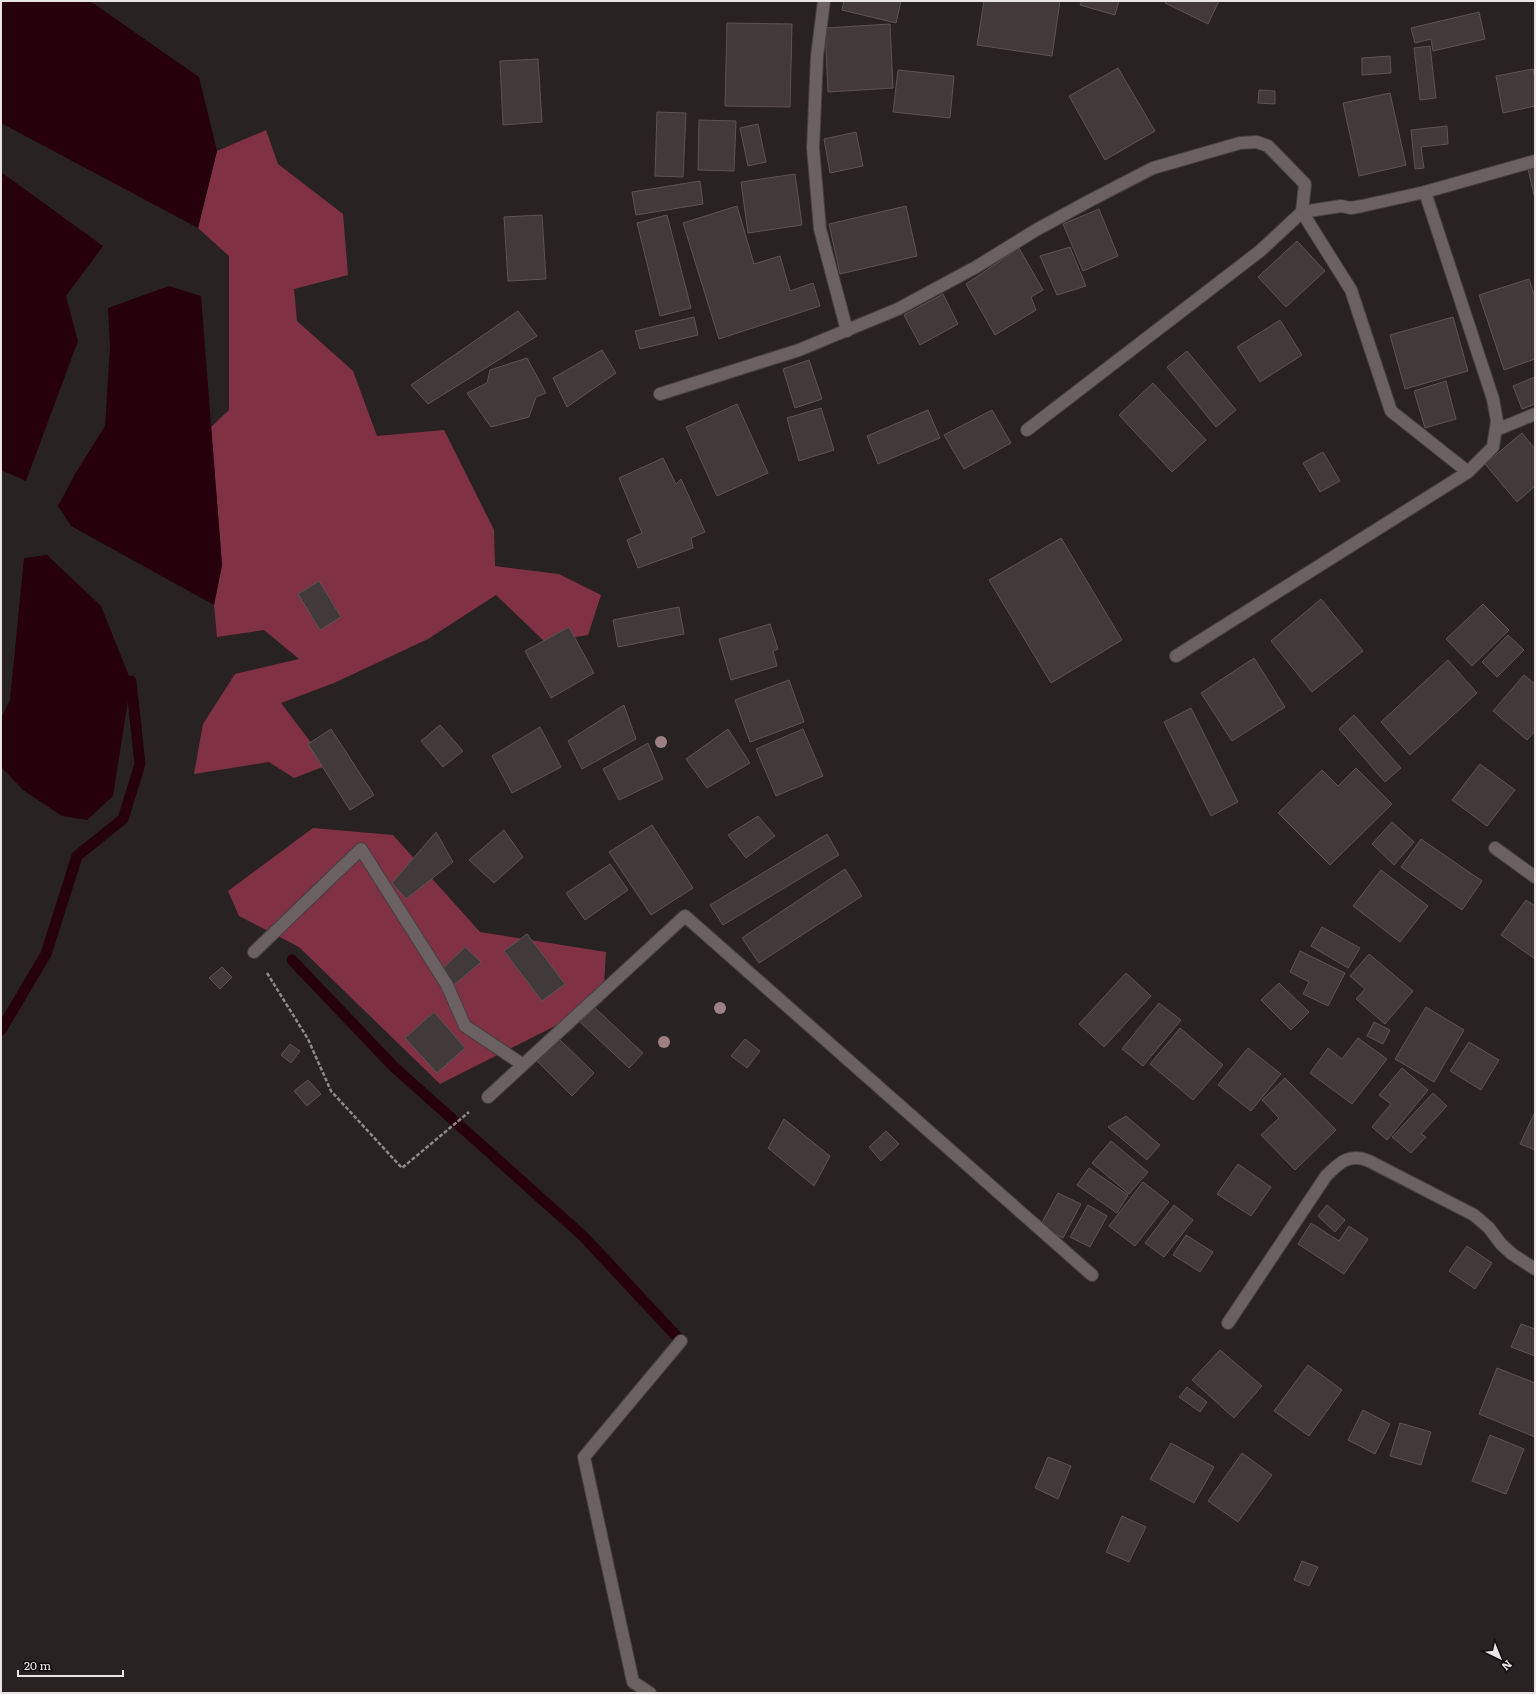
<svg xmlns="http://www.w3.org/2000/svg" width="1536" height="1694" font-family="Literata,serif">
  <style>
    .forest { fill: #813144 }
    .water { fill: #26010b }
    .lines { fill: none; stroke-linecap: round; stroke-linejoin: round }
    .stream { stroke: #26010b; stroke-width: 11 }
    .building { fill: #41393a; stroke: #5c5354 }
    .minor-casing { stroke: #463f40; stroke-width: 14 }
    .path { stroke: #908a8b; stroke-width: 2.5; stroke-dasharray: 4 2; stroke-linecap: butt }
    .minor { stroke: #6b6163; stroke-width: 12 }
    .tree { fill: #9e8084 }
  </style>
  <rect width="100%" height="100%" fill="#292223"/>
  <g class="forest">
    <polygon points="266,130 278,164 343,214 348,275 294,289 297,321 353,371 377,436 444,430 494,530 495,566 559,574 601,595 588,635 545,642 496,595 428,639 334,683 281,703 328,765 294,778 269,762 194,774 203,724 235,674 299,659 264,630 217,637 214,605 222,565 211,427 229,410 229,256 198,228 217,151"/>
    <polygon points="313,828 393,835 480,932 606,952 603,1002 440,1084 299,947 239,916 228,891"/>
  </g>
  <g class="water">
    <polygon points="1,1 90,1 199,77 217,151 198,228 1,123"/>
    <polygon points="1,172 103,246 66,296 78,341 26,481 1,470"/>
    <polygon points="169,286 201,296 222,565 214,605 71,526 58,506 75,474 105,426 110,346 108,308"/>
    <polygon points="47,555 101,606 131,681 113,796 87,820 62,816 23,790 1,767 1,718 10,700 24,558"/>
  </g>
  <g class="lines">
    <g class="stream">
      <polyline points="292,960 394,1067 583,1236 681,1341"/>
      <polyline points="1,1030 46,954 77,856 123,819 140,764 131,681"/>
    </g>
  </g>
  <g class="building">
    <polygon points="844,1 901,1 896,23 842,10"/>
    <polygon points="984,1 1060,1 1052,56 977,45"/>
    <polygon points="1082,1 1119,1 1115,15 1080,5"/>
    <polygon points="1166,1 1219,1 1208,24 1165,3"/>
    <polygon points="1479,12 1485,39 1433,51 1431,39 1415,43 1411,28"/>
    <polygon points="727,23 792,24 790,107 725,106"/>
    <polygon points="890,24 893,88 828,92 825,28"/>
    <polygon points="1430,46 1436,98 1420,100 1414,48"/>
    <polygon points="1390,56 1391,73 1362,75 1362,58"/>
    <polygon points="538,59 542,122 503,125 500,61"/>
    <polygon points="1118,68 1155,131 1105,160 1069,96"/>
    <polygon points="1533,69 1535,78 1535,106 1503,113 1496,76"/>
    <polygon points="898,70 954,76 950,118 893,112"/>
    <polygon points="1259,90 1275,91 1275,104 1258,103"/>
    <polygon points="1390,93 1406,165 1359,176 1343,103"/>
    <polygon points="657,112 686,113 683,177 655,176"/>
    <polygon points="699,120 736,121 734,171 698,170"/>
    <polygon points="758,124 766,162 748,166 740,128"/>
    <polygon points="1447,126 1448,144 1421,147 1424,168 1415,169 1411,130"/>
    <polygon points="856,132 863,166 830,173 824,139"/>
    <polygon points="1535,167 1535,199 1528,169"/>
    <polygon points="795,174 802,225 748,233 741,182"/>
    <polygon points="700,181 703,204 636,215 632,192"/>
    <polygon points="737,206 754,264 780,256 790,291 813,283 820,306 719,339 683,223"/>
    <polygon points="906,206 917,256 840,274 829,224"/>
    <polygon points="1099,209 1118,256 1083,271 1063,224"/>
    <polygon points="542,215 546,279 508,281 504,217"/>
    <polygon points="667,215 691,308 660,316 637,223"/>
    <polygon points="1297,241 1325,271 1286,307 1258,277"/>
    <polygon points="1070,247 1086,286 1057,295 1040,256"/>
    <polygon points="1019,248 1043,290 1031,297 1036,310 995,335 966,284"/>
    <polygon points="1529,279 1535,298 1535,359 1504,370 1479,295"/>
    <polygon points="943,294 958,324 920,345 904,315"/>
    <polygon points="518,311 537,336 428,404 411,385"/>
    <polygon points="694,317 698,335 640,349 635,331"/>
    <polygon points="1453,317 1468,371 1405,389 1390,335"/>
    <polygon points="1280,320 1302,355 1260,382 1237,347"/>
    <polygon points="602,350 616,373 567,407 553,378"/>
    <polygon points="1187,351 1236,410 1216,427 1167,367"/>
    <polygon points="527,358 546,393 536,397 529,417 491,427 467,393 487,383 490,370"/>
    <polygon points="809,360 822,399 795,408 783,369"/>
    <polygon points="1535,377 1535,404 1522,409 1513,386"/>
    <polygon points="1446,381 1456,419 1425,428 1414,391"/>
    <polygon points="1153,383 1206,440 1172,472 1119,415"/>
    <polygon points="737,404 768,473 717,496 686,427"/>
    <polygon points="821,408 834,450 799,461 787,418"/>
    <polygon points="928,410 940,438 878,464 867,436"/>
    <polygon points="992,410 1011,443 964,469 944,435"/>
    <polygon points="1522,433 1535,449 1535,486 1517,502 1485,464"/>
    <polygon points="1323,452 1340,481 1320,492 1303,463"/>
    <polygon points="663,458 676,484 681,479 705,532 691,538 693,548 638,568 627,540 642,533 619,478"/>
    <polygon points="1061,538 1122,640 1051,683 989,580"/>
    <polygon points="319,581 341,617 320,630 298,594"/>
    <polygon points="1321,599 1363,651 1312,692 1271,641"/>
    <polygon points="1483,604 1509,630 1472,666 1446,639"/>
    <polygon points="679,607 684,634 618,647 613,620"/>
    <polygon points="770,624 778,649 773,651 777,666 731,680 719,639"/>
    <polygon points="569,627 594,673 551,698 525,651"/>
    <polygon points="1508,635 1524,650 1497,677 1482,662"/>
    <polygon points="1254,658 1285,707 1232,741 1201,693"/>
    <polygon points="1448,660 1477,693 1410,755 1381,722"/>
    <polygon points="1524,675 1535,684 1535,731 1527,740 1493,711"/>
    <polygon points="789,680 804,722 750,742 735,700"/>
    <polygon points="624,705 636,739 582,769 568,741"/>
    <polygon points="1191,708 1238,802 1211,816 1164,722"/>
    <polygon points="1354,715 1401,768 1385,782 1339,729"/>
    <polygon points="440,725 463,751 443,767 421,741"/>
    <polygon points="540,727 561,767 512,793 492,756"/>
    <polygon points="331,729 374,795 350,810 308,744"/>
    <polygon points="728,729 750,763 707,788 686,759"/>
    <polygon points="803,729 823,776 776,796 756,749"/>
    <polygon points="648,743 663,779 619,800 603,769"/>
    <polygon points="1480,764 1515,790 1487,826 1452,800"/>
    <polygon points="1356,768 1392,804 1330,865 1278,813 1322,770 1338,786"/>
    <polygon points="758,816 775,836 746,858 728,835"/>
    <polygon points="1392,822 1414,842 1394,865 1372,844"/>
    <polygon points="652,825 693,888 651,915 609,852"/>
    <polygon points="504,830 523,857 494,883 469,860"/>
    <polygon points="436,832 453,862 406,899 392,883"/>
    <polygon points="827,834 839,855 723,925 710,905"/>
    <polygon points="1421,839 1482,881 1462,910 1401,867"/>
    <polygon points="610,864 628,890 585,920 566,893"/>
    <polygon points="845,869 862,896 759,963 742,938"/>
    <polygon points="1381,870 1428,906 1400,942 1353,906"/>
    <polygon points="1526,900 1535,906 1535,959 1501,935"/>
    <polygon points="1322,927 1360,948 1348,968 1311,946"/>
    <polygon points="527,934 565,984 542,1001 504,951"/>
    <polygon points="465,947 481,962 454,985 440,971"/>
    <polygon points="1300,951 1345,973 1328,1006 1303,994 1309,982 1290,972"/>
    <polygon points="1369,954 1413,991 1385,1024 1356,999 1365,989 1350,976"/>
    <polygon points="222,967 232,977 220,989 209,978"/>
    <polygon points="1126,973 1151,996 1104,1047 1079,1024"/>
    <polygon points="1279,983 1309,1012 1291,1030 1261,1000"/>
    <polygon points="1159,1003 1181,1020 1143,1066 1122,1049"/>
    <polygon points="593,1006 643,1053 629,1068 579,1021"/>
    <polygon points="1426,1007 1464,1030 1434,1082 1395,1059"/>
    <polygon points="434,1012 465,1048 437,1073 405,1038"/>
    <polygon points="1374,1022 1390,1030 1383,1044 1367,1036"/>
    <polygon points="1180,1028 1223,1065 1193,1100 1150,1064"/>
    <polygon points="557,1037 594,1073 572,1096 535,1059"/>
    <polygon points="1358,1038 1387,1059 1352,1104 1310,1073 1328,1048 1342,1059"/>
    <polygon points="745,1039 760,1051 747,1068 731,1056"/>
    <polygon points="1469,1042 1499,1060 1481,1090 1450,1071"/>
    <polygon points="290,1044 300,1051 291,1063 281,1055"/>
    <polygon points="1248,1048 1281,1074 1251,1111 1218,1085"/>
    <polygon points="1402,1068 1428,1090 1387,1140 1372,1127 1391,1104 1379,1095"/>
    <polygon points="1285,1078 1336,1130 1295,1170 1261,1135 1279,1118 1262,1100"/>
    <polygon points="308,1080 321,1094 307,1106 294,1091"/>
    <polygon points="1433,1093 1447,1106 1421,1134 1426,1137 1411,1153 1392,1137"/>
    <polygon points="1535,1112 1535,1150 1520,1144"/>
    <polygon points="1126,1116 1160,1145 1147,1160 1108,1127"/>
    <polygon points="784,1119 830,1156 814,1186 768,1148"/>
    <polygon points="886,1131 899,1144 881,1161 869,1147"/>
    <polygon points="1111,1141 1148,1172 1129,1194 1092,1163"/>
    <polygon points="1238,1164 1271,1187 1251,1216 1217,1194"/>
    <polygon points="1089,1168 1128,1195 1117,1213 1077,1185"/>
    <polygon points="1143,1182 1169,1202 1135,1246 1109,1226"/>
    <polygon points="1058,1193 1081,1204 1063,1238 1040,1226"/>
    <polygon points="1088,1205 1107,1216 1090,1247 1070,1237"/>
    <polygon points="1174,1205 1193,1220 1164,1257 1145,1243"/>
    <polygon points="1327,1205 1345,1220 1335,1232 1318,1216"/>
    <polygon points="1311,1223 1339,1241 1349,1226 1368,1239 1344,1274 1298,1244"/>
    <polygon points="1186,1235 1213,1252 1200,1272 1173,1255"/>
    <polygon points="1467,1246 1492,1263 1475,1289 1449,1271"/>
    <polygon points="1521,1324 1535,1329 1535,1356 1511,1347"/>
    <polygon points="1220,1350 1262,1386 1234,1418 1192,1380"/>
    <polygon points="1308,1365 1342,1390 1309,1436 1274,1411"/>
    <polygon points="1497,1368 1535,1383 1535,1437 1479,1414"/>
    <polygon points="1187,1387 1207,1402 1200,1412 1179,1397"/>
    <polygon points="1363,1410 1390,1424 1375,1454 1348,1440"/>
    <polygon points="1400,1423 1431,1432 1421,1465 1390,1456"/>
    <polygon points="1490,1435 1524,1449 1506,1494 1472,1481"/>
    <polygon points="1171,1443 1214,1467 1194,1503 1150,1479"/>
    <polygon points="1242,1453 1272,1475 1238,1522 1208,1501"/>
    <polygon points="1048,1457 1071,1466 1058,1499 1035,1488"/>
    <polygon points="1122,1516 1146,1527 1129,1562 1106,1552"/>
    <polygon points="1302,1561 1318,1567 1309,1586 1294,1580"/>
  </g>
  <g class="lines">
    <g class="minor-casing">
      <g id="minor">
        <polyline points="824,1 817,56 813,148 820,229 847,331"/>
        <polyline points="660,394 799,350 898,309 976,267 1036,230 1091,200 1153,168 1240,143 1257,142 1268,146 1305,184 1302,212 1351,290 1391,411 1468,472"/>
        <polyline points="1027,430 1260,251 1302,212 1341,206 1351,208 1362,206 1425,192 1535,161"/>
        <polyline points="1496,430 1535,414"/>
        <polyline points="1176,656 1468,472 1493,447 1497,421 1493,399 1425,192"/>
        <polyline points="1495,848 1535,877"/>
        <polyline points="254,952 361,849 447,985 465,1026 522,1064"/>
        <polyline points="488,1097 685,916 1092,1275"/>
        <path d="M1228,1323l98,-147c14,-14 23,-23 43,-15l105,54 15,13 12,16 11,10 23,15"/>
        <polyline points="650,1693 633,1682 584,1457 681,1341"/>
      </g>
    </g>
    <polyline class="path" points="267,973 308,1039 331,1091 402,1168 469,1112"/>
    <use href="#minor" class="minor"/>
  </g>
  <g class="tree">
    <circle cx="661" cy="742" r="6"/>
    <circle cx="720" cy="1008" r="6"/>
    <circle cx="664" cy="1042" r="6"/>
  </g>
  <rect width="1536" height="1694" fill="none" stroke="#e9e4e5" stroke-width="4"/>
  <g transform="translate(1500 1658) rotate(137)" stroke="#100c0d" stroke-width="3" paint-order="stroke">
  <path d="M0-3L7 15L0 10L-7 15Z" fill="#e9e4e5"/>
  <text y="-6" font-size="11" font-weight="bold" text-anchor="middle" fill="#e9e4e5">N</text>
  </g>
  <path d="M18 1670v6h105v-6" fill="none" stroke="#e9e4e5" stroke-width="2"/>
  <text x="24" y="1670" font-size="12" fill="#e9e4e5" stroke="#100c0d" stroke-width="3" paint-order="stroke">20 m</text>
</svg>
